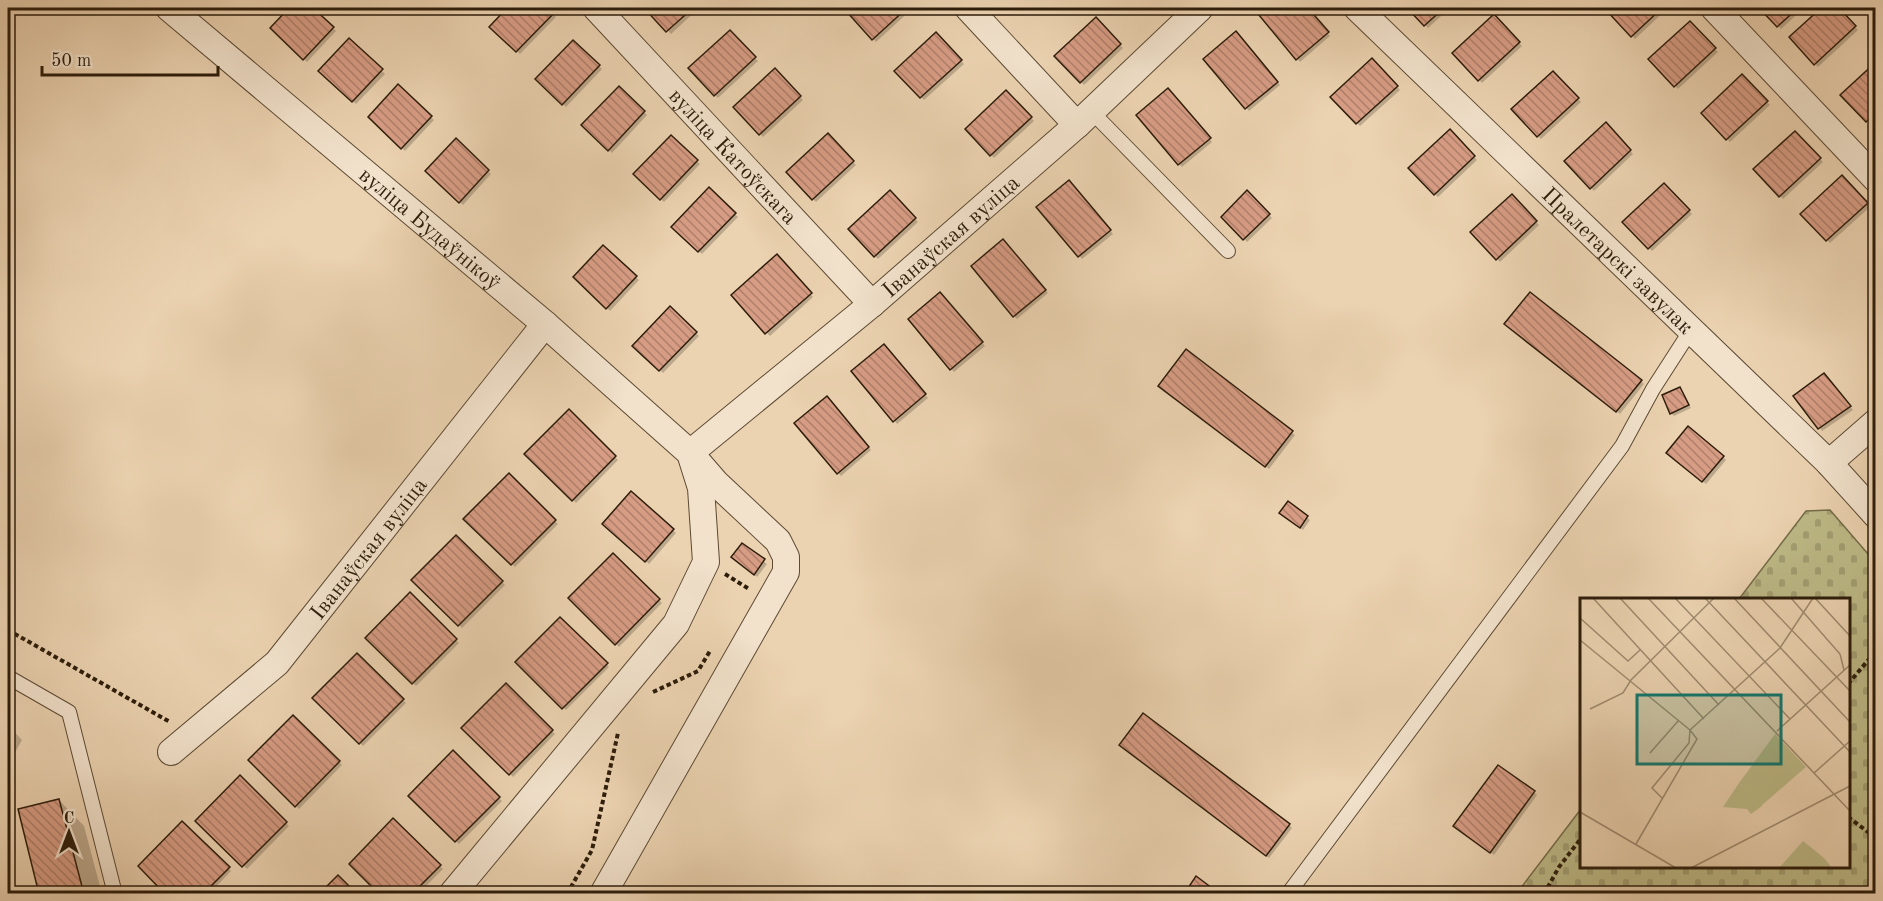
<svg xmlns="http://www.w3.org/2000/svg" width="1883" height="901" font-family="'Old Standard TT',serif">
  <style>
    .cemetery { fill: url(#cemetery-stones); stroke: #756c49; stroke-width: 1.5 }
    .shadow { fill: #0003 }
    .building { fill: url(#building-back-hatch); stroke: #2d1d0b; stroke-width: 1.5 }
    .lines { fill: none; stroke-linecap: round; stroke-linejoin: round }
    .lane-casing { stroke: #5c4a34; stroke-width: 16 }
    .street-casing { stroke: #5c4a34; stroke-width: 28 }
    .path { stroke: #2d1d0b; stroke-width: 4; stroke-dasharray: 4.5 3; stroke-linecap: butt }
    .lane { stroke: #f2e2cc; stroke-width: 14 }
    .street { stroke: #f2e2cc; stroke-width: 26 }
    .labels { text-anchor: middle; stroke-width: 5; stroke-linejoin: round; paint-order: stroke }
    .street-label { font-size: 22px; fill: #2d1d0b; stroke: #f2e2cc }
    .inset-road { fill: none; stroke: #9f8a6e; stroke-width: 1.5 }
    .view { fill: #0f766e; fill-opacity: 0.15; stroke: #0f766e; stroke-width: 3 }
    .inset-edge { fill: none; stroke: #2d1d0b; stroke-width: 3 }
  </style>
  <defs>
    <pattern id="cemetery-stones" width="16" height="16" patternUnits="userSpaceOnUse" patternTransform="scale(1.5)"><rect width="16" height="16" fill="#bdba87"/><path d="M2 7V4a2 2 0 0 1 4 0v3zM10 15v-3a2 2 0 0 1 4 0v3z" fill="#a39f73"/></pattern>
    <pattern id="building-back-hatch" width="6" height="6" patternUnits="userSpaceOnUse" patternTransform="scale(1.5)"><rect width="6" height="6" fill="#d79c84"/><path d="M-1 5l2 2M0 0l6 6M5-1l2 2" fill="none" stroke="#af7f6a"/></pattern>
  </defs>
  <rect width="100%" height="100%" fill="#ebd2b0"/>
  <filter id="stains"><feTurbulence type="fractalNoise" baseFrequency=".00333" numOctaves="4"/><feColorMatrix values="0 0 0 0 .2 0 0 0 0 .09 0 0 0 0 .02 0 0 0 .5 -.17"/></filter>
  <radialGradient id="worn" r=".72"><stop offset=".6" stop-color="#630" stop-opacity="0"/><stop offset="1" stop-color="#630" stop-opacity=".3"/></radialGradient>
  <polygon class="cemetery" points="1830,510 1875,562 1875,893 1517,893 1581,809 1582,866 1848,866 1848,600 1739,599 1806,511"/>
  <g class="shadow">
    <polygon points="291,8 311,8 336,31 307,62 272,28"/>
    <polygon points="509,8 546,8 556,17 520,54 491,27"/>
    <polygon points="646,8 699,8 671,34"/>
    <polygon points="854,8 913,8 876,42 849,12"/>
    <polygon points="1012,8 1030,8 1021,16"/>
    <polygon points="1258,8 1306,8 1330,36 1300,62 1256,9"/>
    <polygon points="1409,8 1450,8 1428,28"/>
    <polygon points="1609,8 1668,8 1635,39 1607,9"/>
    <polygon points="1761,8 1804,8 1781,29"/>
    <polygon points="1823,8 1837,8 1858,30 1818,67 1791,37"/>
    <polygon points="1494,16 1522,46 1482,83 1454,53"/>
    <polygon points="1096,19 1123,48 1084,85 1056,56"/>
    <polygon points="1690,23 1718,52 1678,89 1651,59"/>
    <polygon points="730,32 758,61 718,98 690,68"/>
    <polygon points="936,34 964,64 924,100 896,71"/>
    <polygon points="1239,36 1280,85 1249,111 1205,59"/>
    <polygon points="349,40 385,74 356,104 321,71"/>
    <polygon points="573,42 602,69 566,107 537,79"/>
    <polygon points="1372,60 1400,90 1360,126 1333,97"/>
    <polygon points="1876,64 1876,119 1870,124 1842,95"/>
    <polygon points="775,70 803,100 763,137 735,107"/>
    <polygon points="1553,73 1581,102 1541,139 1514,110"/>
    <polygon points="1742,76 1770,105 1730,142 1703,113"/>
    <polygon points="398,87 434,120 405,151 370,117"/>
    <polygon points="619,88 647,115 612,153 583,125"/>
    <polygon points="1006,92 1034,121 994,158 967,129"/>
    <polygon points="1171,93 1212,142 1182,167 1138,115"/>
    <polygon points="1606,124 1633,154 1594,191 1566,161"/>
    <polygon points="1450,131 1477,160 1438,197 1410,168"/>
    <polygon points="1795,133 1823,162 1783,199 1755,169"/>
    <polygon points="828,135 856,165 816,202 788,173"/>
    <polygon points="671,137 700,164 664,202 635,174"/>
    <polygon points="456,141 491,174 463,205 427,171"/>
    <polygon points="1842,177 1870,207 1830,243 1803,214"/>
    <polygon points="1072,185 1113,234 1082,259 1038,207"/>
    <polygon points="1664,185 1692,214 1652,251 1624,222"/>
    <polygon points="709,189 738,217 702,254 673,227"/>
    <polygon points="890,193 918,222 878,259 850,229"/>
    <polygon points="1247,193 1272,218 1247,242 1223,217"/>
    <polygon points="1512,196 1539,225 1500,262 1472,232"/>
    <polygon points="1006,244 1048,293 1017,319 1014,316"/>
    <polygon points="604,247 639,280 610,311 575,277"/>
    <polygon points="777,256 813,297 770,336 733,295"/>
    <polygon points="943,297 985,346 954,372 951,369"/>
    <polygon points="670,308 699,336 663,373 634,346"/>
    <polygon points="1509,327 1641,381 1644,384 1620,414"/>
    <polygon points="887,349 928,398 897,424 894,420"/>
    <polygon points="1186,352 1295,435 1269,469 1163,389"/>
    <polygon points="1827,378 1853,410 1822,431 1795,396"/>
    <polygon points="1680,388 1691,408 1674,416 1671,413"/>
    <polygon points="830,401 871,450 841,476 838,473"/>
    <polygon points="569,411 618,460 576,503 526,454"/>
    <polygon points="1672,456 1723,457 1726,460 1706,484"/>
    <polygon points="509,475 558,524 515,567 466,519"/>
    <polygon points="631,493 676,533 649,564 604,524"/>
    <polygon points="1289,503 1310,520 1303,530 1284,516"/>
    <polygon points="456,537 505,585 462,628 413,580"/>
    <polygon points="742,545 767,564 757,577 736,560"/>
    <polygon points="613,555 662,603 619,647 570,598"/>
    <polygon points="410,594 459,643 416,686 367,638"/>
    <polygon points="560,619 609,667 566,710 518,662"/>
    <polygon points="357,655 406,703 363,746 314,698"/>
    <polygon points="506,685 555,734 513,777 463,728"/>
    <polygon points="293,717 342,765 299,809 250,760"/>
    <polygon points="8,725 22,740 8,765"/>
    <polygon points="1124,748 1289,825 1292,828 1269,858"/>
    <polygon points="453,753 502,801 459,844 410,796"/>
    <polygon points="240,777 289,826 247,869 197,821"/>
    <polygon points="1534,792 1537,795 1494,855 1458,829"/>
    <polygon points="59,800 84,826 102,894 41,894"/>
    <polygon points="393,820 443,869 418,894 381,894"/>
    <polygon points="182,823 231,871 209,894 167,894"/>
  </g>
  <g class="building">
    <polygon points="289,8 313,8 334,27 303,60 270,28"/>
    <polygon points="507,8 548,8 554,13 516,52 489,27"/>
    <polygon points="644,8 693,8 666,32"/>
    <polygon points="852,8 907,8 872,40 847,12"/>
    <polygon points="1256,8 1308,8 1329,32 1296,60 1254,9"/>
    <polygon points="1407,8 1444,8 1424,26"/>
    <polygon points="1607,8 1662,8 1631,37 1605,9"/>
    <polygon points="1759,8 1798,8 1777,27"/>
    <polygon points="1821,8 1839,8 1856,26 1814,65 1789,37"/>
    <polygon points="1494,14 1520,42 1478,81 1452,53"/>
    <polygon points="1096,17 1121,44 1080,83 1054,56"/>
    <polygon points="1690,21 1716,48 1674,87 1648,59"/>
    <polygon points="730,30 756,57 714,96 688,68"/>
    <polygon points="1236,31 1278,82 1245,109 1203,59"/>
    <polygon points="936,32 962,60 920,98 894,71"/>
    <polygon points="349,38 383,69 352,102 318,71"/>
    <polygon points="573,40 600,65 562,105 535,79"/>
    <polygon points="1372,58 1398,86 1356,124 1330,97"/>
    <polygon points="1876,62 1876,113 1866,122 1840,95"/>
    <polygon points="775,68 801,96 759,135 733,107"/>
    <polygon points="1553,71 1579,98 1537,137 1511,109"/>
    <polygon points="1742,74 1768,101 1726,140 1701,113"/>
    <polygon points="398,84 432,116 401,149 368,117"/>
    <polygon points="619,86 645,111 608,151 581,125"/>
    <polygon points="1168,88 1211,138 1178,165 1136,115"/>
    <polygon points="1006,90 1032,117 990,156 965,129"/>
    <polygon points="1606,122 1631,150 1590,189 1564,161"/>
    <polygon points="1450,129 1475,156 1434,195 1408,168"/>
    <polygon points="1795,131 1821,158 1779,197 1753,169"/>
    <polygon points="828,133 854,161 812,200 786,172"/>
    <polygon points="671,135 698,160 660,200 633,174"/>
    <polygon points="456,138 489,170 459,203 425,171"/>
    <polygon points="1842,175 1868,203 1826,241 1800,214"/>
    <polygon points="1069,180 1111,230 1078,257 1036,207"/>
    <polygon points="1664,183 1690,210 1648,249 1622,222"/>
    <polygon points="709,187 736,213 698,252 671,227"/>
    <polygon points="890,190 916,218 874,257 848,229"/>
    <polygon points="1247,190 1270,214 1243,240 1221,217"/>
    <polygon points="1512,194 1537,221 1496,260 1470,232"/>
    <polygon points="1003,239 1046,290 1013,317 971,266"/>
    <polygon points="603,245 637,276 606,309 573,277"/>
    <polygon points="777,254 812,293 765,334 731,295"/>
    <polygon points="940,292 983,342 950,370 908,319"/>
    <polygon points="1530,292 1642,380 1616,412 1504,324"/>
    <polygon points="670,306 697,332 659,371 632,346"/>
    <polygon points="884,344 926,394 893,422 851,371"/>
    <polygon points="1186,349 1293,431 1265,467 1158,386"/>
    <polygon points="1824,373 1851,406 1818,429 1793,396"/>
    <polygon points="1680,387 1689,405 1670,414 1662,395"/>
    <polygon points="827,396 869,447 837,474 794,423"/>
    <polygon points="569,409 616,456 572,501 524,454"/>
    <polygon points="1688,426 1724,456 1702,482 1666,453"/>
    <polygon points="509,473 556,520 511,565 463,519"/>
    <polygon points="631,491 674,529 645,562 602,524"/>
    <polygon points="1288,501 1308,516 1300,528 1279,513"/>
    <polygon points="456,535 503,581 458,626 411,580"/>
    <polygon points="742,543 765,559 754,575 731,557"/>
    <polygon points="613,553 660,599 615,645 568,598"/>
    <polygon points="410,592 457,639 412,684 365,638"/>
    <polygon points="560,617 608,663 562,709 515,662"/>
    <polygon points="357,653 404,699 359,744 312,698"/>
    <polygon points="506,683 553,730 509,775 461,728"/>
    <polygon points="1143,713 1290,824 1266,856 1119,745"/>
    <polygon points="293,715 340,761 295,807 248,760"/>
    <polygon points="453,750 500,797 455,842 408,796"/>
    <polygon points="1498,765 1535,791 1490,853 1453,826"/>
    <polygon points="240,775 287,822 242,867 195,821"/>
    <polygon points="59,799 84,894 39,894 18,809"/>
    <polygon points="393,818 441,865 412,894 379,894 349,864"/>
    <polygon points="182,821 230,867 203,894 165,894 138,866"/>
    <polygon points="338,875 357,894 319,894"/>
    <polygon points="1196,876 1220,894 1184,894"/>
  </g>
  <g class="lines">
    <g class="lane-casing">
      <g id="lane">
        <polyline points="1091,111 1228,251"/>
        <polyline points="8,677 69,712 115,894"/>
        <polyline points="1288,894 1622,446 1653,389 1691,330"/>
      </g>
    </g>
    <g class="street-casing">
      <g id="street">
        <path id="s1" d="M169,8l376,316 145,129 11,35 5,74 -30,62 -224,270"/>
        <path id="s2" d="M596,8l276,296"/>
        <polyline points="968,8 1077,125"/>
        <path id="s3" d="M1357,8l472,455 47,52"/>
        <polyline points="1714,8 1876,179"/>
        <polyline points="1829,463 1876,422"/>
        <path id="s4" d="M171,752l106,-89 268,-339"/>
        <path id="s5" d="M603,894l183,-322v-15l-8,-16 -62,-58 -26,-30 182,-149 205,-179 123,-117"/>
      </g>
    </g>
    <g class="path">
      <polyline points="725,574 749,589"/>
      <polyline points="8,630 170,722"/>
      <polyline points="1848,684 1876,651"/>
      <polyline points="653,692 698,671 710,651"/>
      <polyline points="1848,817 1876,838"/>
      <polyline points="567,894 592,850 618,733"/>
      <polyline points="1544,894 1559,867 1582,837"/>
    </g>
    <use href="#lane" class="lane"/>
    <use href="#street" class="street"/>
  </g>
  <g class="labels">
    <g class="street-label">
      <text dy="8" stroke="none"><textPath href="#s2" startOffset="202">вуліца Катоўскага</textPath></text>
      <text dy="8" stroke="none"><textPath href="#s1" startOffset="342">вуліца Будаўнікоў</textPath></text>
      <text dy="8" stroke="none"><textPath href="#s5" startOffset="867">Іванаўская вуліца</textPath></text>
      <text dy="8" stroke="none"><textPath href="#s3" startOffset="363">Пралетарскі завулак</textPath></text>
      <text dy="8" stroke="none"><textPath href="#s4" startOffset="285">Іванаўская вуліца</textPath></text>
    </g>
  </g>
  <g transform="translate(1580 598)">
    <rect width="270" height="270" fill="#ebd2b0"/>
    <path d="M159,185l23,23 -11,8 -4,-5 -24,-2z" fill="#bdba87"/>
    <path d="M195,136l31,33 -45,39 -22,-23zM223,243l21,17 8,10h-53z" fill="#bdba87"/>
    <path class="inset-road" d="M13,0l111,121M40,0l99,107M68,0l202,213M95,0l115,121M125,0l145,154M154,0l116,124M181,0l89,93M211,0l49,56 4,16M235,0l35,38M0,20l48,43 12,-11M0,42l110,90 -1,13 -37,45 11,11M10,111l33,-16 8,-13 83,-82M197,133l73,-66M70,155l29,-33M234,175l36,-32M0,214l96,56M56,246l61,-105 -7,-9 90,-82 33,-50M111,270l159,-82"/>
    <path class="view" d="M57,97h144v69h-144z"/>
    <rect width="270" height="270" class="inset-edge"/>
  </g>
  <rect width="1883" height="901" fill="none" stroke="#ebd2b0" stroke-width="30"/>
  <rect x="9" y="9" width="1865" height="883" fill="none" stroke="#2d1d0b" stroke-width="3"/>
  <rect x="15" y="15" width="1853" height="871" fill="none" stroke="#2d1d0b" stroke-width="1.5"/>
  <g transform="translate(69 832)" stroke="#f2e2cc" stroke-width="4.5" paint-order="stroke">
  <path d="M0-4.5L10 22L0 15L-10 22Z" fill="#2d1d0b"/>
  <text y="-9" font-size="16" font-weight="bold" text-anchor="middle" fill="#2d1d0b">С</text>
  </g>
  <path d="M42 66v9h176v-9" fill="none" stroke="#2d1d0b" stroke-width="3"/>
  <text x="51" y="66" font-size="18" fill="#2d1d0b" stroke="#f2e2cc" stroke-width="4.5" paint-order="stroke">50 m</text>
  <rect width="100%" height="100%" filter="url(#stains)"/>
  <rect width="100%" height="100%" fill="url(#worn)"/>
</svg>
